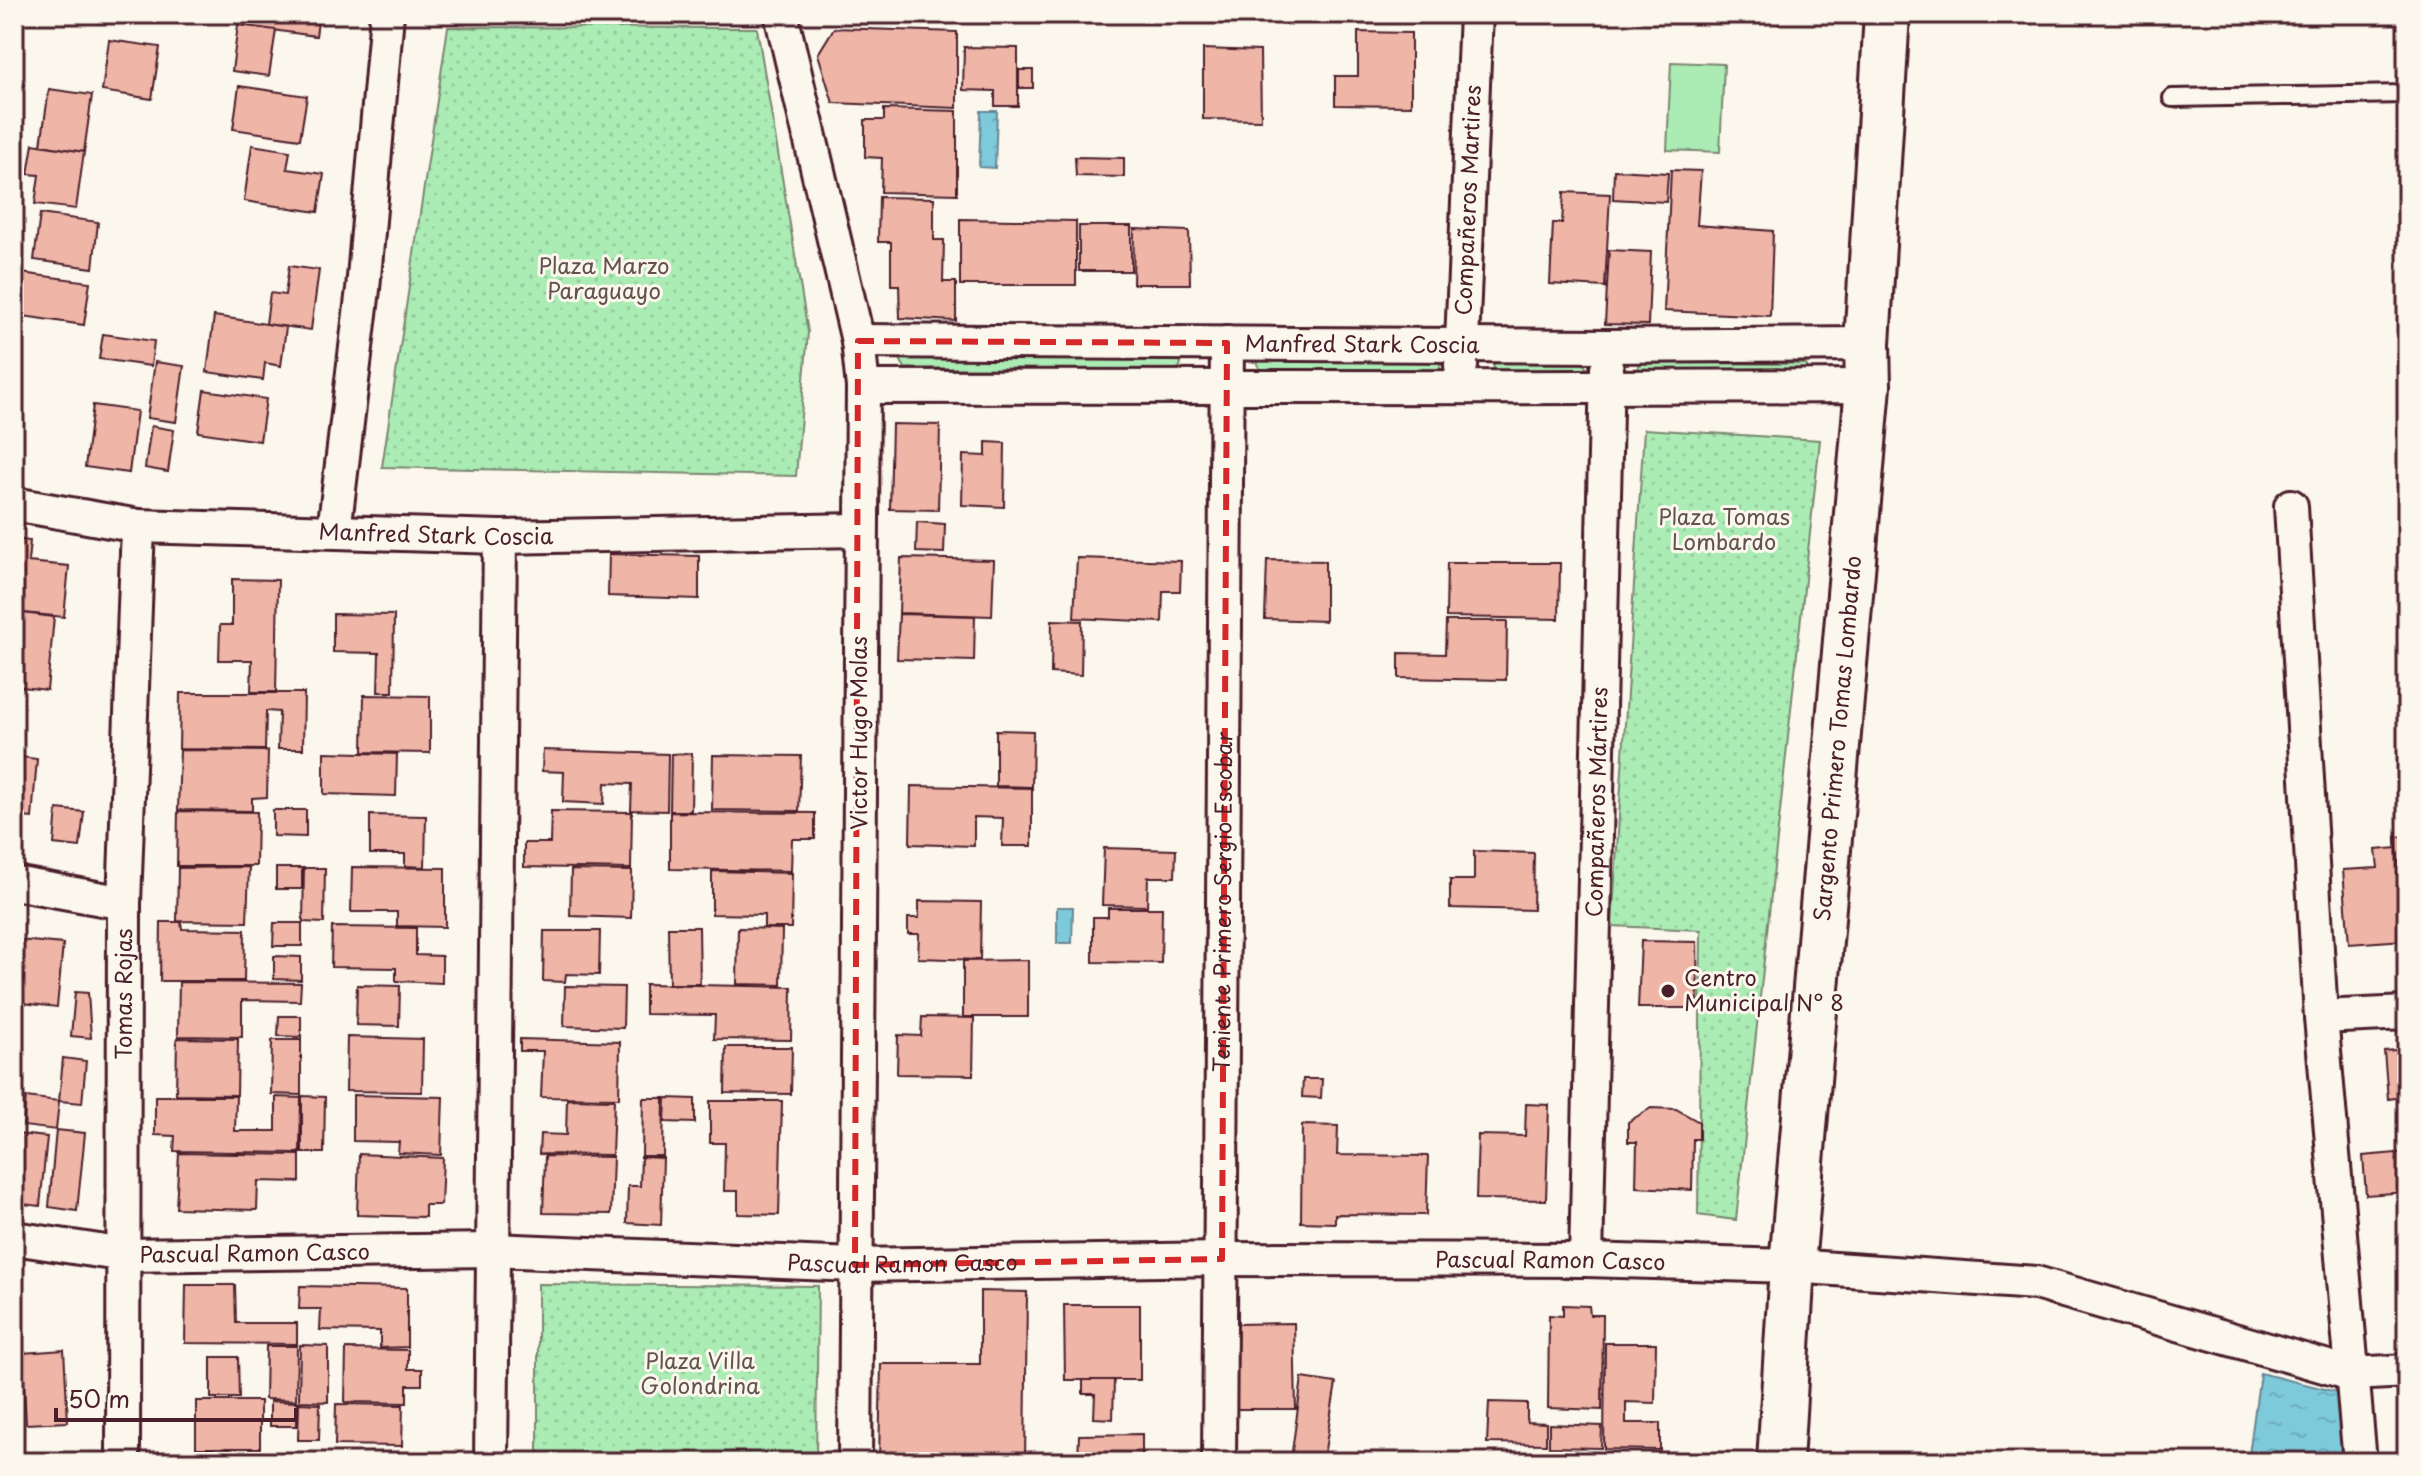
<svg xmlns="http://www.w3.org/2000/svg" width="2421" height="1476" font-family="'Playpen Sans',sans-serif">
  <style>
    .green { fill: #abecb5; stroke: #7a8670; stroke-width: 2 }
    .park { fill: url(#park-dots); stroke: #7a8670; stroke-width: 2 }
    .water { fill: url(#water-ripples); stroke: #698695; stroke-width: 2 }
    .building { fill: #efb6a8; stroke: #4a1f2b; stroke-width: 2 }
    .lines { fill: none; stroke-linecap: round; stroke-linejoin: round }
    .lane-casing { stroke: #4a1f2b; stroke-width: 22 }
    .street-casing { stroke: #4a1f2b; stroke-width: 38 }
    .secondary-casing { stroke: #4a1f2b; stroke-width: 50 }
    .lane { stroke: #fbf7ec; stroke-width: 16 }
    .street { stroke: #fbf7ec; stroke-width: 32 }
    .secondary { stroke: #fbf7ec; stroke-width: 44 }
    .marked { fill: none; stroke: #d62828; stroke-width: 6; stroke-dasharray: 16 10; stroke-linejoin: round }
    .poi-dot { fill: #4a1f2b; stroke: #fbf7ec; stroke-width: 3 }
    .labels { text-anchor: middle; stroke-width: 6; stroke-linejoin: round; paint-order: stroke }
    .street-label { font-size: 22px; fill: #4a1f2b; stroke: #fbf7ec }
    .park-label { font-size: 22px; fill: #62524e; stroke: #fbf7ec }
    .poi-label { font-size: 22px; fill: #4a1f2b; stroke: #fbf7ec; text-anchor: start }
  </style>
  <defs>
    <pattern id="park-dots" width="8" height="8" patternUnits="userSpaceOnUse" patternTransform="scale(2)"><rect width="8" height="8" fill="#abecb5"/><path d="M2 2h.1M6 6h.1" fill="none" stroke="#95ca9c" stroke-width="1.8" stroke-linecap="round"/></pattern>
    <pattern id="water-ripples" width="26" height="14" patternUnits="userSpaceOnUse" patternTransform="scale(2)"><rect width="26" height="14" fill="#7dcadb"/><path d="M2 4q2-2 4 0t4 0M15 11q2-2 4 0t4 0" fill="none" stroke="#6eadbc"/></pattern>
  </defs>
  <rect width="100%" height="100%" fill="#fbf7ec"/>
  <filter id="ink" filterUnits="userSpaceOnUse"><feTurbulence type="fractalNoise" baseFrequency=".0125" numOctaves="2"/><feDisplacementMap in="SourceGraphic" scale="16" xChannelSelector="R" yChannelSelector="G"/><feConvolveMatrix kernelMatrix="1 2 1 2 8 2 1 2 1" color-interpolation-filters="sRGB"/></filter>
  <g filter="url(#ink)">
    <g class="green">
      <polygon points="1671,62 1724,64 1720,152 1667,150"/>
      <polygon points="902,357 1177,358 1181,362 1180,367 1175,370 905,368 901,361"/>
      <polygon points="1261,359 1438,362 1441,365 1437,371 1261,370 1257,364"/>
      <polygon points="1500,360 1582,361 1587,369 1585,373 1495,372 1493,365"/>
      <polygon points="1643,363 1806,364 1809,373 1640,373 1638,366"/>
    </g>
    <g class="park">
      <polygon points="448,27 757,28 808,332 796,476 382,467"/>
      <polygon points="1644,429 1820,440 1736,1220 1698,1215 1701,930 1612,926"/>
      <polygon points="538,1284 818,1286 816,1462 538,1462"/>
    </g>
    <g class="water">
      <polygon points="981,111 997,111 995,168 979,167"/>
      <polygon points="1057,907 1073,907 1072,943 1057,943"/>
      <polygon points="2260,1373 2337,1392 2343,1462 2248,1462"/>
    </g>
    <g class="building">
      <polygon points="252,14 319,14 316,36 250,27"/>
      <polygon points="238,25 276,30 269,76 232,71"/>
      <polygon points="834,28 957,32 957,108 833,103 818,54"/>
      <polygon points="1358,32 1411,33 1411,106 1335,105 1335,76 1358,76"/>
      <polygon points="109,40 160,47 152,99 102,91"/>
      <polygon points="964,47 1018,48 1018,106 995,106 995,91 963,90"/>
      <polygon points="1203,49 1260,51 1261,120 1203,119"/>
      <rect x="1019" y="70" width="14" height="18"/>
      <polygon points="239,86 307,96 300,139 233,129"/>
      <polygon points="49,89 92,95 84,152 41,145"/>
      <polygon points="884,109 957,111 957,194 881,192 882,158 865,157 865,120 884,120"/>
      <polygon points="33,144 84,152 76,209 35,204 39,175 28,174"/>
      <polygon points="252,145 290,151 287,169 324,174 318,212 244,201"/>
      <polygon points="1075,157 1124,158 1124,177 1076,176"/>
      <polygon points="1614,170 1668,173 1666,202 1613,199"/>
      <polygon points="1671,170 1701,171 1697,225 1773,231 1770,316 1664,311"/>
      <polygon points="1564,192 1610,194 1605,287 1550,284 1553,223 1562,223"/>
      <polygon points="879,197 934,198 934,240 944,240 943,282 956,282 956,321 900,318 899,285 891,285 891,242 878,242"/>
      <polygon points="40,214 98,222 93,268 34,260"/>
      <polygon points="960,219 1076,221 1076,285 960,285"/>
      <rect x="1079" y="226" width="52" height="45"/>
      <polygon points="1134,229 1189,231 1190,284 1133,284"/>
      <polygon points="1609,250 1651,252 1648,325 1605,324"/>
      <polygon points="289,266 319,270 311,330 266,324 270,293 285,295"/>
      <polygon points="21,273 90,282 84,325 16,315 14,282 20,283"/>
      <polygon points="214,316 286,327 281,366 265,363 263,380 207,372"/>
      <polygon points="103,334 154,341 151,366 99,359"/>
      <polygon points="155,362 184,366 176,422 147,418"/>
      <polygon points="204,390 266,399 260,441 198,432"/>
      <polygon points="93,405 137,411 129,473 85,467"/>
      <polygon points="892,424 940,425 938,510 890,509"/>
      <polygon points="151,426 174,430 168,472 145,468"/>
      <polygon points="986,442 1005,443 1004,507 962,505 963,455 986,456"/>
      <polygon points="917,522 945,524 944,553 916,552"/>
      <polygon points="14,539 30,541 28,562 69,566 64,617 14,612"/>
      <polygon points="609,554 699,556 699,599 608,596"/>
      <polygon points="901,558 994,560 992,616 899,613"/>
      <polygon points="1077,558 1181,561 1180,591 1163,591 1162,622 1074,618"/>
      <polygon points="1267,560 1325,561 1325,621 1265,619"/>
      <polygon points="1447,563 1560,563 1559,619 1446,617"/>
      <polygon points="232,579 278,580 276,692 251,692 252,660 219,660 220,625 232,625"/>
      <polygon points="14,612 54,617 47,690 14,686"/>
      <polygon points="333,614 394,615 393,692 378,692 379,653 333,652"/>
      <polygon points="899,614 975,616 974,661 897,659"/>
      <polygon points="1052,620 1082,621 1081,675 1051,673"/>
      <polygon points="1446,621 1507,621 1506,680 1399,678 1399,653 1445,654"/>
      <polygon points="180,693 304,693 303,749 278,749 279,712 266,711 265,750 179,749"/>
      <polygon points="364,695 430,696 430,753 363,752"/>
      <polygon points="996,730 1033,731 1032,787 996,786"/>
      <polygon points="180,750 268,751 267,797 252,798 252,811 178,810"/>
      <polygon points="543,750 668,754 667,811 631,810 632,784 605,783 604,804 563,802 564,772 542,771"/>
      <polygon points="324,752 397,754 396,796 324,794"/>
      <polygon points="692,753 691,811 670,811 671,754"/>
      <polygon points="713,755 801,756 799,811 712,810"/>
      <polygon points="14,756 37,759 32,818 14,816"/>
      <polygon points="911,786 1032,788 1032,846 1002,846 1003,818 974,817 974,846 910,844"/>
      <polygon points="57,809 84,812 80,847 54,844"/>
      <polygon points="273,810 306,810 306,837 273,836"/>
      <polygon points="178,811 257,812 256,866 177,866"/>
      <polygon points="551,811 632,812 631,869 524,867 524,843 550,843"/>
      <polygon points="670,812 815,813 815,839 792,839 791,871 670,869"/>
      <polygon points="370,815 426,816 425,867 405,866 405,854 370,854"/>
      <polygon points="2407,836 2407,959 2406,959 2396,837"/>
      <polygon points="1104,848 1176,850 1175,877 1148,877 1147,906 1102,905"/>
      <polygon points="2397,848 2404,940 2349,944 2343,870 2378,868 2376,850"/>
      <polygon points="1474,851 1534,853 1533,910 1450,908 1450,880 1474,880"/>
      <polygon points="249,867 247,922 177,921 178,868"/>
      <polygon points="352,867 445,868 445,927 397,926 397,912 351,912"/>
      <rect x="276" y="868" width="26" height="21"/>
      <polygon points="304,868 325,868 324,923 303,922"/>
      <polygon points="571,870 632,871 631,918 570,916"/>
      <polygon points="712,871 792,873 791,928 764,928 764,915 712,914"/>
      <polygon points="919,901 981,902 980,960 918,958 919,934 908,934 908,918 919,918"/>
      <polygon points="1108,908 1162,908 1161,963 1093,962 1093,917 1108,917"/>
      <polygon points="161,922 181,922 182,929 245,930 244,981 160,981"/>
      <polygon points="274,923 302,923 302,946 273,946"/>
      <polygon points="332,927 416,928 416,955 442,956 442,983 396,981 396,968 331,967"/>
      <polygon points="668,927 699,927 700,984 669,984"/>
      <polygon points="738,928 782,929 781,985 737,984"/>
      <polygon points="544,931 600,931 599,975 566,974 565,982 543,981"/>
      <polygon points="19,940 63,944 57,1007 14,1002"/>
      <polygon points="1641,941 1697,942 1698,1008 1638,1008"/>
      <polygon points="274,956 301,957 301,980 274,979"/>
      <polygon points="1028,960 1028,1017 963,1017 963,961"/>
      <polygon points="179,982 301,983 300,1001 242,1000 242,1037 178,1036"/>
      <polygon points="645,984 792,987 791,1040 714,1039 715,1015 645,1014"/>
      <polygon points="357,985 400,986 399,1026 356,1025"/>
      <polygon points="565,986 624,987 623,1028 564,1026"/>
      <polygon points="75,992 88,993 91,1038 71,1036"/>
      <polygon points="279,1016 301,1016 301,1037 278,1036"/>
      <polygon points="922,1017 974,1018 973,1075 897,1074 898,1035 921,1036"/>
      <polygon points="347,1037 423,1039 422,1092 346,1091"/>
      <polygon points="177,1038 238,1039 237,1095 176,1094"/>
      <polygon points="520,1039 620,1042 619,1098 541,1097 543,1051 520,1051"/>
      <polygon points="272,1040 301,1040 301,1095 271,1094"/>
      <polygon points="726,1047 792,1047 791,1094 725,1093"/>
      <polygon points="2407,1049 2407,1126 2406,1126 2403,1097 2388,1099 2384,1051"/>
      <polygon points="63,1058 86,1061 82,1103 59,1101"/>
      <polygon points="1303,1079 1322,1079 1321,1098 1302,1097"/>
      <polygon points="353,1095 443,1097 441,1155 398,1153 399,1142 353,1141"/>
      <polygon points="155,1096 236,1096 235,1131 276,1131 276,1097 301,1098 300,1153 174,1151 175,1136 155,1135"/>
      <polygon points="302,1096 325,1097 324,1153 302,1153"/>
      <polygon points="26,1097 59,1101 56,1130 23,1126"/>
      <polygon points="643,1098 664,1098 663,1156 642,1156"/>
      <polygon points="666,1098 695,1099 695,1123 665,1122"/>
      <polygon points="567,1099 614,1100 612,1155 539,1154 540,1134 566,1135"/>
      <polygon points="710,1101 782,1101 779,1215 738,1214 738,1191 724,1191 725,1143 710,1143"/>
      <polygon points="1526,1104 1549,1105 1546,1200 1476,1199 1478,1135 1525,1136"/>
      <polygon points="1651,1108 1676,1109 1699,1122 1699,1139 1693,1139 1692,1190 1636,1187 1637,1142 1628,1142 1628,1122"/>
      <polygon points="1302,1125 1338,1126 1337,1155 1428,1156 1426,1215 1335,1214 1335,1223 1301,1222"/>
      <polygon points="56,1130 85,1133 77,1211 49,1207"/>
      <polygon points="17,1134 47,1137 40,1206 14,1203"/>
      <polygon points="2407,1152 2407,1192 2366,1195 2363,1156"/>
      <polygon points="179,1153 300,1155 300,1182 258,1181 257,1210 176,1208"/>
      <polygon points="359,1154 443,1158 441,1205 425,1205 425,1217 357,1215"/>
      <polygon points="545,1156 613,1157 611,1214 543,1213"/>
      <polygon points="641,1157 663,1158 661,1225 627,1223 628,1186 640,1186"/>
      <polygon points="186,1285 235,1285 236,1323 297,1323 297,1344 185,1343"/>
      <polygon points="300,1286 407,1288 407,1347 380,1348 380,1331 320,1330 321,1309 299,1309"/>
      <polygon points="980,1291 1027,1292 1025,1462 879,1462 881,1364 980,1364"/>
      <polygon points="1064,1305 1140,1305 1140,1380 1065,1380"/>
      <polygon points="1563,1305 1589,1306 1590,1315 1603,1315 1602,1410 1548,1408 1549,1315 1563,1316"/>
      <polygon points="1294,1323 1296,1409 1236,1409 1235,1324"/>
      <polygon points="1605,1343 1656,1343 1655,1403 1626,1402 1626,1423 1660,1423 1660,1450 1604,1449"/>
      <polygon points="300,1345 328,1346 328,1402 299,1401"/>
      <polygon points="266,1346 297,1346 296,1400 265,1399"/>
      <polygon points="346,1349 408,1350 408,1369 422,1369 422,1385 407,1385 407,1403 345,1402"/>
      <polygon points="64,1350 68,1422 26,1424 22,1353"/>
      <polygon points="211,1357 238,1357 239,1398 211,1398"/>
      <polygon points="1302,1378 1336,1383 1323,1462 1291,1459"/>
      <polygon points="1083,1380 1114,1380 1113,1419 1094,1418 1095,1394 1083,1394"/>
      <polygon points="14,1399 22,1400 20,1418 14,1417"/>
      <rect x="196" y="1401" width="64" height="47"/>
      <polygon points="270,1401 297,1402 297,1426 270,1426"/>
      <polygon points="1489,1402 1527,1403 1527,1422 1546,1423 1546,1444 1487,1443"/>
      <polygon points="299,1403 320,1404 319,1440 298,1440"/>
      <polygon points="336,1404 403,1405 402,1446 335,1445"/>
      <polygon points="1549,1424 1602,1426 1601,1448 1549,1447"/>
      <polygon points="1142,1434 1142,1462 1078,1462 1079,1435"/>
      <polygon points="1548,1450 1577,1451 1577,1462 1548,1462"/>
      <rect x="275" y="1458" width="22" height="4"/>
      <rect x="173" y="1459" width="34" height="3"/>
    </g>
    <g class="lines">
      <g class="lane-casing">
        <polyline id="lane" points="2172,98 2407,94"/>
      </g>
      <g class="street-casing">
        <g id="street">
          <polyline points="781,14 858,341 863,387 855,1462"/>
          <path id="s1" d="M858,341l750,5 259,-2"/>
          <path id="s2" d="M1461,366l15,-352"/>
          <path d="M863,387c335,-1 670,2 1005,-1"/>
          <path id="s3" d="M14,504l124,22 362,11 360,-7"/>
          <polyline points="2291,506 2321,1017 2360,1462"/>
          <polyline points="334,531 363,289 387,14"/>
          <polyline points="14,883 124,903"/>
          <polyline points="2321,1017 2407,1013"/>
          <path id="s4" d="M14,1238l111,17 368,-5 362,15 367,-6 364,1 206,6 244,17 316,91 55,-3"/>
          <path id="s5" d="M1586,1260l21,-891"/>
          <path id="s6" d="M123,1462l1,-559 14,-377"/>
          <polyline points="491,1462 500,537"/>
          <path id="s7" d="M1219,1462l8,-1119"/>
        </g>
      </g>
      <g class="secondary-casing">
        <g id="secondary">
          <path id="s8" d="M1780,1462l12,-196 76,-880 -1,-42 20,-330"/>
        </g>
      </g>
      <use href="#lane" class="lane"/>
      <use href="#street" class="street"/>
      <use href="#secondary" class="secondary"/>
    </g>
  </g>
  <path class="marked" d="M858,341l369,2 -5,916 -367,6z"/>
  <circle class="poi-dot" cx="1668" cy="991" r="8"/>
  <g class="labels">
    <g class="street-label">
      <text dy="8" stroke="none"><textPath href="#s2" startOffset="166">Compañeros Martires</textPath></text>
      <text dy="8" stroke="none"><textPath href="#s1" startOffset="504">Manfred Stark Coscia</textPath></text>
      <text dy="8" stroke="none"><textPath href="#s3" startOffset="424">Manfred Stark Coscia</textPath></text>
      <text transform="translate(859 733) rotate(-90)" y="8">Victor Hugo Molas</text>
      <text dy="8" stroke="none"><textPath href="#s8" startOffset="726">Sargento Primero Tomas Lombardo</textPath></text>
      <text dy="8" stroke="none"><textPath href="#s5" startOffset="458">Compañeros Mártires</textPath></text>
      <text dy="8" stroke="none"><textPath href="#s7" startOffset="560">Teniente Primero Sergio Escobar</textPath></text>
      <text dy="8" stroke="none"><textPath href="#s6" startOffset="468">Tomas Rojas</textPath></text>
      <text dy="8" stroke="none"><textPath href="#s4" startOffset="242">Pascual Ramon Casco</textPath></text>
      <text dy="8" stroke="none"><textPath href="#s4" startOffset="1538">Pascual Ramon Casco</textPath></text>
      <text dy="8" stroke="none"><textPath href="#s4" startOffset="890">Pascual Ramon Casco</textPath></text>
    </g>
    <g class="park-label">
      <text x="604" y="274">Plaza Marzo<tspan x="604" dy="25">Paraguayo</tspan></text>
      <text x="1724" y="525">Plaza Tomas<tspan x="1724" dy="25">Lombardo</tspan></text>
      <text x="700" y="1369">Plaza Villa<tspan x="700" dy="25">Golondrina</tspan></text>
    </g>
    <g class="poi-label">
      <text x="1684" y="986">Centro<tspan x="1684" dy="25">Municipal N° 8</tspan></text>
    </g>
  </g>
  <rect width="2421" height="1476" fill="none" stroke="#fbf7ec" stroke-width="48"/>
  <rect x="24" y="24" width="2373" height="1428" fill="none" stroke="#4a1f2b" stroke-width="3" filter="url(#ink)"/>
  <path d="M56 1408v12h240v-12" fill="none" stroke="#4a1f2b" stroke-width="4"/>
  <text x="68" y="1408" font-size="24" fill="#4a1f2b" stroke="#fbf7ec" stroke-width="6" paint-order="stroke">50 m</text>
</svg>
